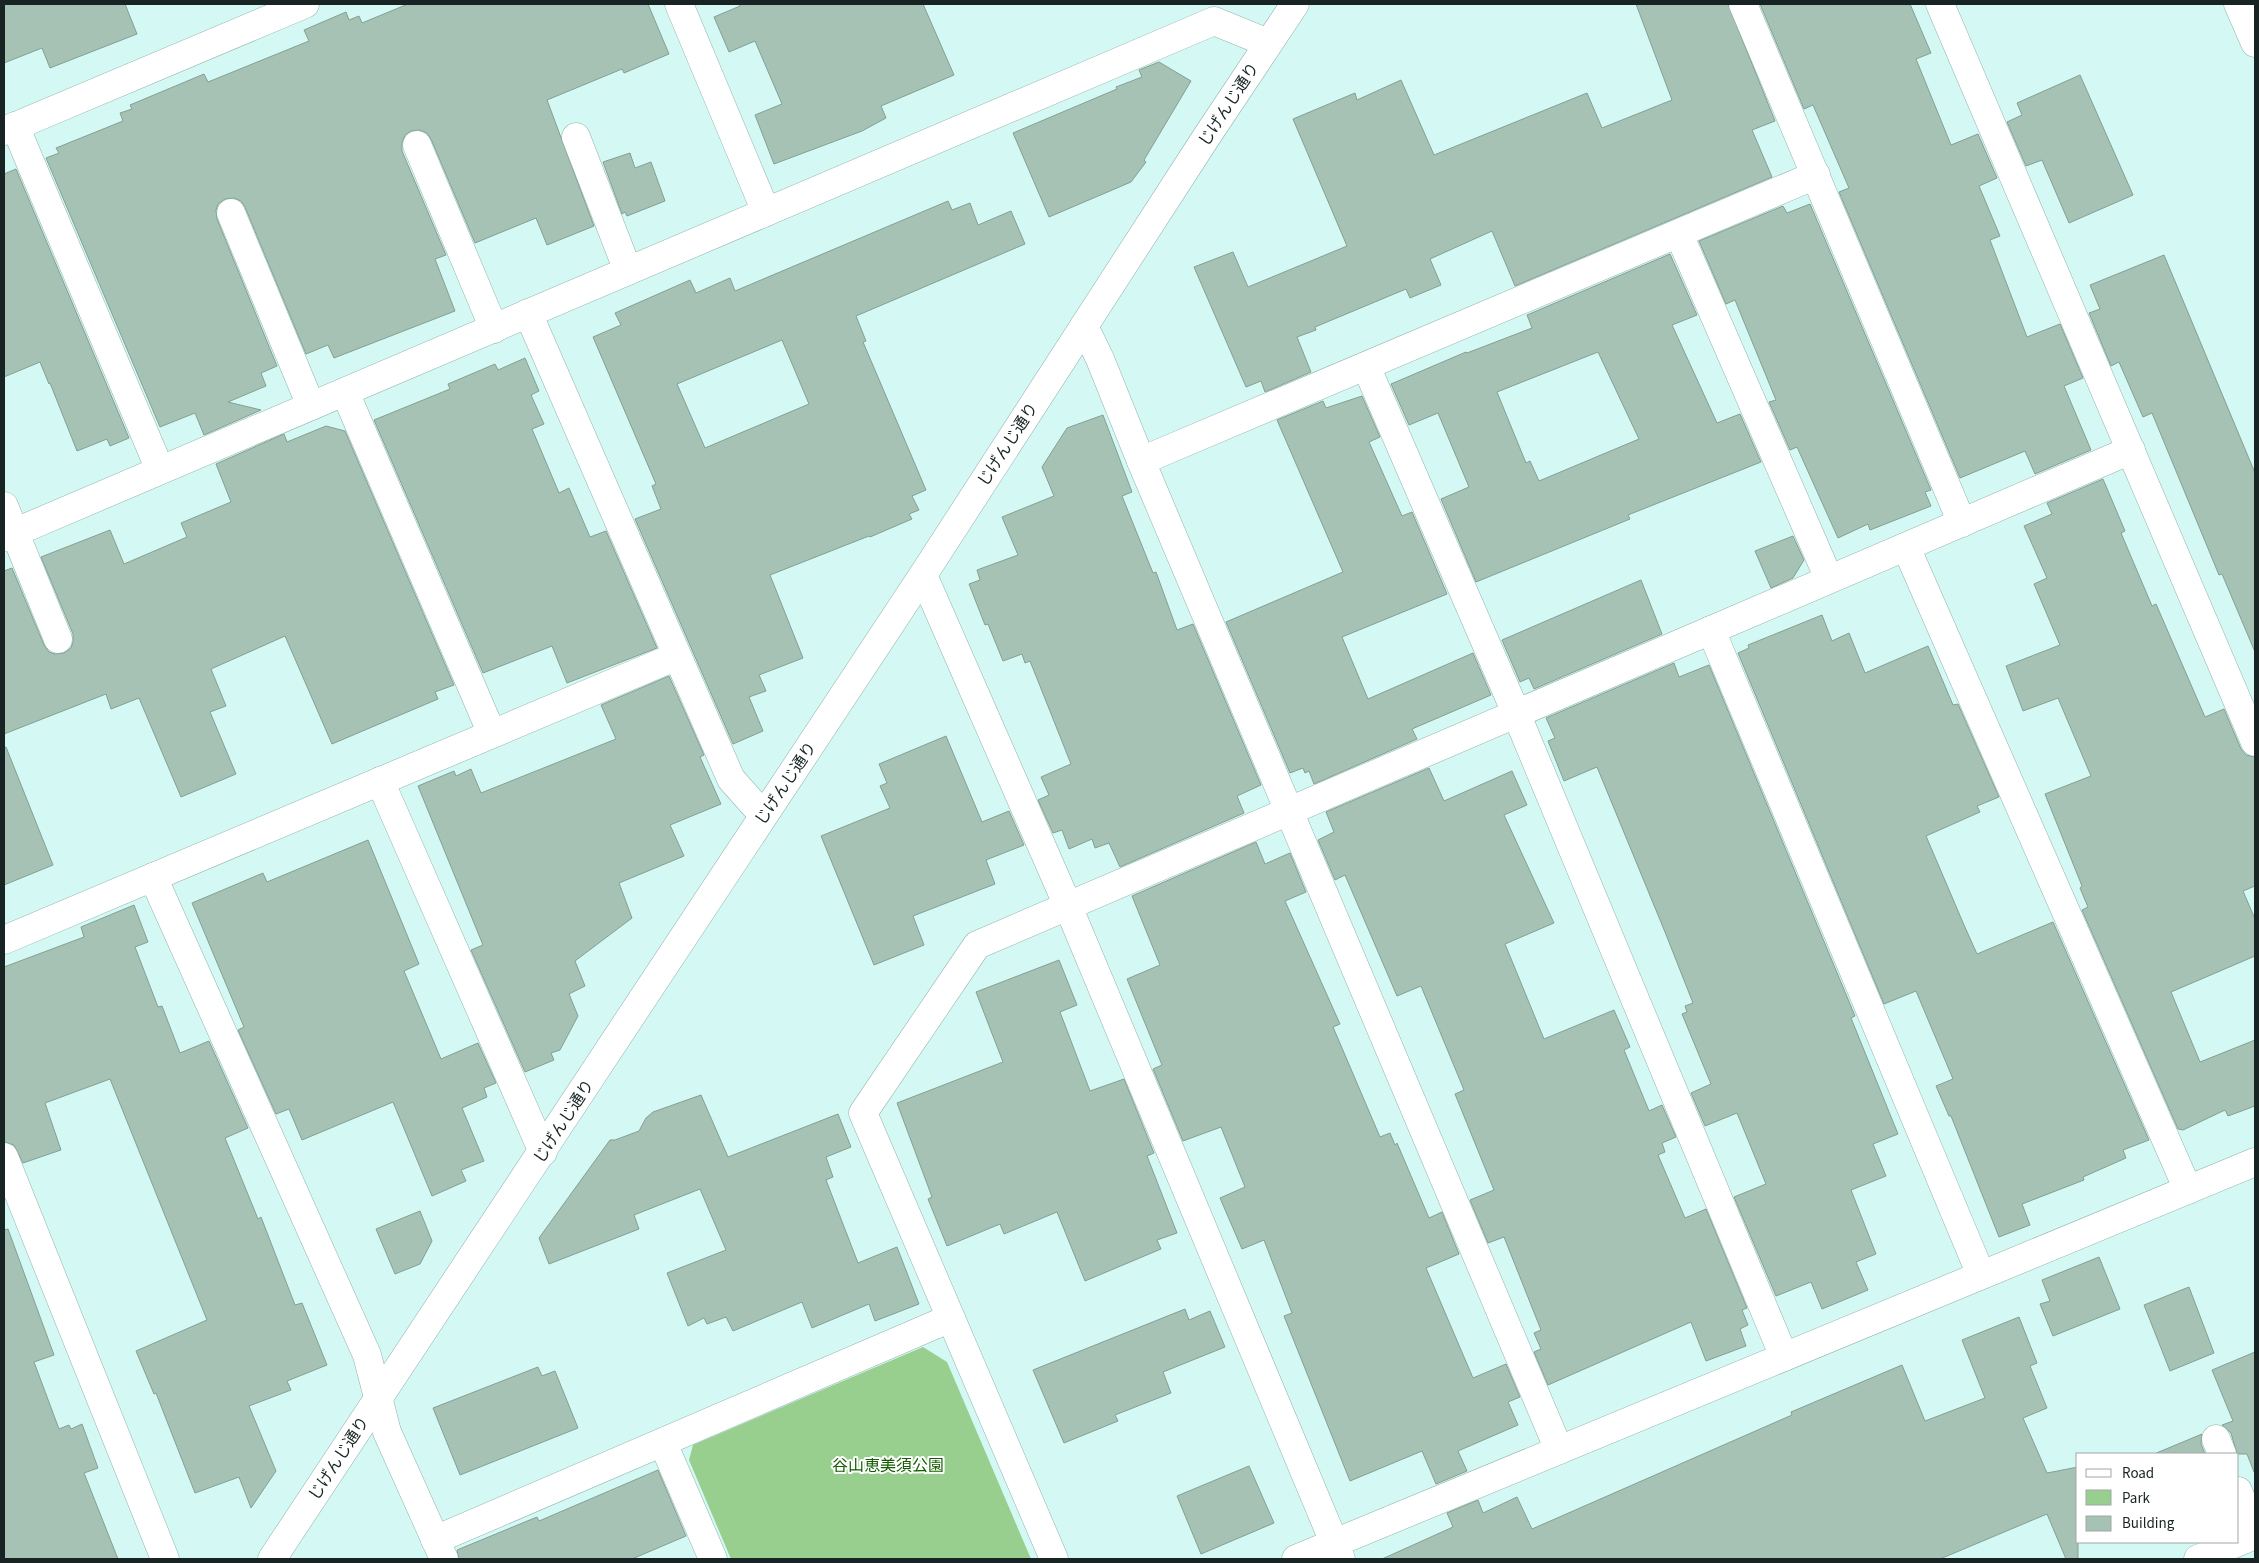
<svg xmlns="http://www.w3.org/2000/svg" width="2259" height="1563" font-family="'Source Sans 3','Noto Sans JP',sans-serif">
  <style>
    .green { fill: #98ce8e }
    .building { fill: #a5c2b4; stroke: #84a093; fill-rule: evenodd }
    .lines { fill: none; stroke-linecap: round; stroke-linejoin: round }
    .minor-casing { stroke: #91b3b0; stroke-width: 29 }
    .minor { stroke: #fff; stroke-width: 28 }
    .labels { text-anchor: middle; stroke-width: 4; stroke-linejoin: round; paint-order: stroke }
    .street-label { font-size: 16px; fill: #172423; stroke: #fff }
    .park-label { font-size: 16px; fill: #135d00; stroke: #fff }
  </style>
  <rect width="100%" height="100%" fill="#d4f8f4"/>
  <polygon class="green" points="923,1347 947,1362 1031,1559 731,1559 689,1460 693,1445"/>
  <g class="building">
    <polygon points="4,4 125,4 137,34 50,68 42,48 4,63"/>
    <polygon points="408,4 648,4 669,54 624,73 622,69 547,100 594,226 547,245 536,218 475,243 431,139 427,133 419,130 411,131 405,135 402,143 402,151 446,255 435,259 455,311 334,358 328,345 306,354 245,207 241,201 234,198 225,199 218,204 216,210 217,219 277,366 261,373 266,386 228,402 261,410 204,435 195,413 160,427 46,158 59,153 56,148 123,121 120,113 132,109 130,105 204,74 208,82 309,41 304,30 346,12 349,20 359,16 362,23"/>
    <polygon points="739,4 923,4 954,75 881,106 886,118 862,131 774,164 755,115 782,104 755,41 729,52 714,17 740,6"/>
    <polygon points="1636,4 1728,4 1775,121 1752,130 1772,177 1515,286 1492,231 1430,259 1441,285 1410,298 1406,289 1315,327 1316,330 1297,337 1311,372 1265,392 1261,381 1246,387 1194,267 1233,252 1248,287 1347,246 1293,119 1355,93 1357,100 1401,80 1434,155 1587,93 1602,128 1672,100"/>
    <polygon points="1760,4 1910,4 1931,53 1916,59 1951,145 1978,134 1997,178 1979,186 2000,236 1990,240 2027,337 2060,324 2083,378 2064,386 2091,450 2035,474 2025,451 1960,478 1839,192 1849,188 1813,105 1804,109"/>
    <polygon points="1159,62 1191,81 1144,160 1146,162 1131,182 1049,217 1013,133 1117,89 1116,87 1142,77 1139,70"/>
    <polygon points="2080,75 2133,195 2069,223 2042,160 2026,166 2007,122 2022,115 2017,103"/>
    <polygon points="630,153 635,168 651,162 665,201 627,216 625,212 622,214 603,162"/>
    <polygon points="16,169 129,438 110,446 107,439 77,451 50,383 49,384 40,362 4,377 4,174"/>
    <path d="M948,201l4,9 18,-7 8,22 33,-14 14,33 -169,72 10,25 -3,1 63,148 -14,6 7,14 -10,4 3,5 -42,18 -1,-1 -99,39 33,83 -44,17 7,16 -17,6 14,34 -30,13 -98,-225 26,-10 -9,-23 4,-2 -63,-147 28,-12 -6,-12 75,-33 6,13 34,-15 5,13zM782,340l27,64 -104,44 -28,-64z"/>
    <polygon points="1810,204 1931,490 1925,492 1931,506 1870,530 1868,524 1838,538 1797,447 1790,450 1769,402 1776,400 1735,300 1726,304 1699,241 1783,206 1787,213"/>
    <path d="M1670,254l27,61 -25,10 45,98 23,-9 21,48 -133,53 2,4 -154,63 -35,-83 28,-12 -31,-74 -29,12 -18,-41 75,-32 1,1 65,-25 -5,-13zM1598,352l41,87 -100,42 -9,-20 -4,2 -29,-71z"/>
    <polygon points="2164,255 2255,473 2255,652 2222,574 2219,575 2152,413 2143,417 2119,362 2111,366 2089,313 2100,309 2090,285"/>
    <polygon points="525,358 539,391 531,395 544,424 532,429 559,493 569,488 590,537 606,531 657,648 567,683 552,646 483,673 374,420 450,389 448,384 495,364 498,370"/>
    <polygon points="1362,396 1380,437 1369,442 1402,516 1412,512 1447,594 1342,637 1368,699 1473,653 1491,695 1412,729 1417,739 1314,784 1309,771 1305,773 1303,768 1290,773 1226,622 1343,572 1277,420 1323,401 1326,408"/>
    <polygon points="1103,415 1132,492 1122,496 1153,573 1156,572 1177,630 1193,624 1261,785 1237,796 1244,813 1120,867 1109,843 1095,848 1092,839 1069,849 1062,830 1053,833 1038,800 1049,795 1041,777 1071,764 1030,661 1025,663 1022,654 1003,661 988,624 985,625 969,584 980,580 977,570 1018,555 1002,517 1054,496 1042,467 1067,428"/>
    <polygon points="326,426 345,431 454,685 435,692 438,699 332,744 285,636 211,669 226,706 210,712 236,774 181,797 139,698 111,709 106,694 4,734 4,571 12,568 44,645 49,652 55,654 64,653 71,648 73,642 73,634 41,557 110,530 124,564 187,537 181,523 231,502 216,464 284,434 287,442"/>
    <polygon points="2103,479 2125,531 2121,533 2152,606 2156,604 2205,717 2224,709 2241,749 2246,755 2255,757 2255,886 2243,891 2255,919 2255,956 2171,992 2200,1062 2255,1040 2255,1106 2228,1116 2225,1110 2183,1130 2178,1129 2082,910 2088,907 2080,888 2082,886 2045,794 2091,776 2058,698 2023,711 2006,666 2060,645 2034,584 2047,578 2024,526 2052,514 2047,503"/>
    <polygon points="1793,536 1804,560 1793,578 1771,588 1755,551"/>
    <polygon points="1641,580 1662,634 1534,689 1529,678 1520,682 1502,640"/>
    <polygon points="1822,615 1832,641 1849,633 1865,673 1928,646 1953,705 1958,704 1999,797 1977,806 1980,812 1926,836 1964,925 1977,954 2053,922 2149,1140 2123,1150 2126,1158 2083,1177 2084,1180 2022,1204 2030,1225 1999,1237 1951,1116 1949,1116 1936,1086 1953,1079 1916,991 1884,1004 1738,653 1749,648 1748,645"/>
    <polygon points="1674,663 1679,677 1709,665 1855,1016 1851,1018 1898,1134 1873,1144 1886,1176 1851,1190 1876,1254 1856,1262 1868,1290 1822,1309 1811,1282 1776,1296 1734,1197 1766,1184 1737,1113 1705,1126 1691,1093 1711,1084 1682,1014 1687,1012 1685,1006 1693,1003 1665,932 1597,767 1564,781 1548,741 1555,738 1546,718"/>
    <polygon points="669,676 704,755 700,757 721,804 670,825 684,856 619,883 632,918 575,961 585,986 569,994 578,1016 560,1050 551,1053 554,1060 525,1072 471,950 483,945 418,786 454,771 456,776 471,769 481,793 616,739 601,705"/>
    <polygon points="946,736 982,822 1009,811 1024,845 986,860 995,884 913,916 924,945 874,965 821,836 890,808 880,786 887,783 879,764"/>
    <polygon points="6,747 53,865 4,885 4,748"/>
    <polygon points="1429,768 1444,801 1512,771 1527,805 1504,815 1554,923 1505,944 1544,1039 1614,1010 1630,1047 1624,1050 1649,1111 1662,1105 1676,1137 1662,1143 1665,1152 1658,1155 1685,1218 1706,1209 1747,1308 1742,1310 1748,1325 1740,1329 1746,1346 1706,1361 1691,1322 1548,1385 1534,1352 1541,1349 1534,1333 1541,1330 1504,1237 1488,1243 1470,1200 1494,1190 1455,1094 1464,1090 1421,986 1397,996 1345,875 1335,880 1318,840 1334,832 1326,812"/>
    <polygon points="368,840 419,964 404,971 441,1059 478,1043 496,1083 484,1088 487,1097 462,1108 484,1161 461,1170 466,1181 432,1196 393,1102 302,1140 289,1109 276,1114 238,1030 244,1027 192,903 263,873 267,882"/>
    <polygon points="1256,842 1265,864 1290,853 1306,892 1285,901 1340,1024 1333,1027 1380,1137 1390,1133 1395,1145 1397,1143 1429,1218 1442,1212 1459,1254 1426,1268 1473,1378 1506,1364 1520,1397 1508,1402 1518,1425 1458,1451 1467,1471 1436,1484 1422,1451 1350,1481 1284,1316 1292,1313 1264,1240 1242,1249 1220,1198 1245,1187 1221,1127 1183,1141 1153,1069 1162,1065 1127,979 1160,965 1132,896"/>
    <polygon points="134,905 148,942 135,947 158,1007 162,1006 180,1053 209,1041 248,1128 225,1138 258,1219 261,1217 295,1305 302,1303 327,1365 287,1381 291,1390 249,1406 276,1471 251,1508 239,1477 195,1493 156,1393 154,1394 136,1351 207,1320 110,1079 45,1103 61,1150 23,1163 14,1145 4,1142 4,967 84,937 81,927"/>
    <polygon points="1059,960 1077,1005 1060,1012 1090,1091 1124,1079 1154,1153 1147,1156 1177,1233 1157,1240 1161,1249 1085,1281 1057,1212 1004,1234 1000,1224 947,1246 928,1199 932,1197 897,1103 1003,1062 976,992"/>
    <polygon points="701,1095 728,1157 838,1114 851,1147 826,1157 833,1177 826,1180 858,1263 897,1247 919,1304 875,1321 869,1304 812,1328 802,1302 733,1331 726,1317 707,1324 704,1318 688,1326 667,1273 726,1250 700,1189 634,1215 639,1229 549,1264 539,1238 610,1140 615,1140 639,1131 646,1118 653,1112"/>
    <polygon points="420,1211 432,1241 420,1264 395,1274 376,1229"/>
    <polygon points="8,1229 54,1355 34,1362 59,1429 69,1425 71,1429 82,1424 98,1468 84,1473 118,1559 4,1559 4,1230"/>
    <polygon points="2099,1257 2120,1309 2053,1336 2040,1304 2050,1301 2042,1280"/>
    <polygon points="2189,1287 2214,1353 2170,1371 2144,1305"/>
    <polygon points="1185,1309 1189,1320 1210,1311 1225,1347 1163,1372 1171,1393 1115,1415 1118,1421 1064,1443 1033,1370"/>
    <polygon points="2019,1317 2037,1363 2030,1366 2047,1408 2023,1418 2047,1473 2078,1467 2078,1559 2066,1559 2047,1514 1940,1559 1382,1559 1453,1527 1447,1513 1478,1500 1483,1513 1517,1497 1532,1529 1792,1415 1791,1412 1902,1365 1925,1421 1985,1398 1962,1340"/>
    <polygon points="2255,1352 2255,1472 2254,1472 2247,1454 2237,1454 2231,1433 2222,1425 2233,1421 2212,1370"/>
    <polygon points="538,1367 542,1376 555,1371 578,1428 460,1475 433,1408"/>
    <polygon points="2202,1434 2201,1444 2205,1454 2154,1454"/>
    <polygon points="1249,1466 1274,1523 1201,1554 1177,1496"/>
    <polygon points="658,1470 686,1536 632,1559 459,1559 457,1550 537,1517 539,1521"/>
  </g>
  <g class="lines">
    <g class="minor-casing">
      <g id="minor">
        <polyline points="679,4 766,212"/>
        <polyline points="1743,4 1962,523"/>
        <polyline points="1940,4 2255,742"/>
        <polyline points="2238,4 2255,43"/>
        <polyline points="15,126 160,470"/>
        <polyline points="4,131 305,4"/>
        <polyline points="576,137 628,271"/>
        <polyline points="417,145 494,329"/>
        <polyline points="231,213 311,406"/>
        <polyline points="1679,234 1829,579"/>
        <polyline points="528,313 731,779 763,815"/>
        <polyline points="1084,326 1100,359 1141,461 1559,1450"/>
        <polyline points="1366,366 1516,713 1784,1357"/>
        <polyline points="345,392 492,734"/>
        <polyline points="1141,461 1816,175"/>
        <polyline points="4,506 58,639"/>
        <polyline points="4,537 1214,21 1268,43"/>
        <polyline points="1906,547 2188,1190"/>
        <polyline points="923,575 1068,906 1341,1559"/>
        <polyline points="1711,630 1981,1275"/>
        <polyline points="380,781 543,1152"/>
        <polyline points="153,877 367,1355 387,1432 444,1559"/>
        <polyline points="4,940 677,656"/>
        <polyline points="4,1157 165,1559"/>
        <polyline points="2216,1439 2222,1454"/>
        <polyline points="663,1443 713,1559"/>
        <polyline points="2238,1491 2255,1532"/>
        <polyline points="435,1540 951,1318"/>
        <polyline points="272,1559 923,575 1207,136 1295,4"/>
        <polyline points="1054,1559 863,1113 977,945 2131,450"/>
        <polyline points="1296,1559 2255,1162"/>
        <polyline points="2198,1559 2255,1535"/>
      </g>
    </g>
    <use href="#minor" class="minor"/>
  </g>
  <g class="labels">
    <g class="street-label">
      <text transform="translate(1228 104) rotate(-57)" y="6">じげんじ通り</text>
      <text transform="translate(1007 444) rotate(-57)" y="6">じげんじ通り</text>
      <text transform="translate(785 783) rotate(-56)" y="6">じげんじ通り</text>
      <text transform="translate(563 1121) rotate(-57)" y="6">じげんじ通り</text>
      <text transform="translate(338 1458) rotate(-57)" y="6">じげんじ通り</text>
    </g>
    <g class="park-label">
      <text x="888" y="1471">谷山恵美須公園</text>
    </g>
  </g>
  <rect width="2259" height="1563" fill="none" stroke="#172423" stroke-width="10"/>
  <rect x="2076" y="1453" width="162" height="90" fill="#ffffff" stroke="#a2a7a7"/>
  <rect x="2086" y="1469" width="25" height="8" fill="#ffffff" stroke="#a2a7a7"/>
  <text x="2122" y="1478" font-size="15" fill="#172423">Road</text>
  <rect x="2086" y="1490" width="25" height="15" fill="#98ce8e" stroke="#a2a7a7"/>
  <text x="2122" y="1503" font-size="15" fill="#172423">Park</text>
  <rect x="2086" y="1516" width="25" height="15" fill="#a5c2b4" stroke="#a2a7a7"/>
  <text x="2122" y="1528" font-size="15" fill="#172423">Building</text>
</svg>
